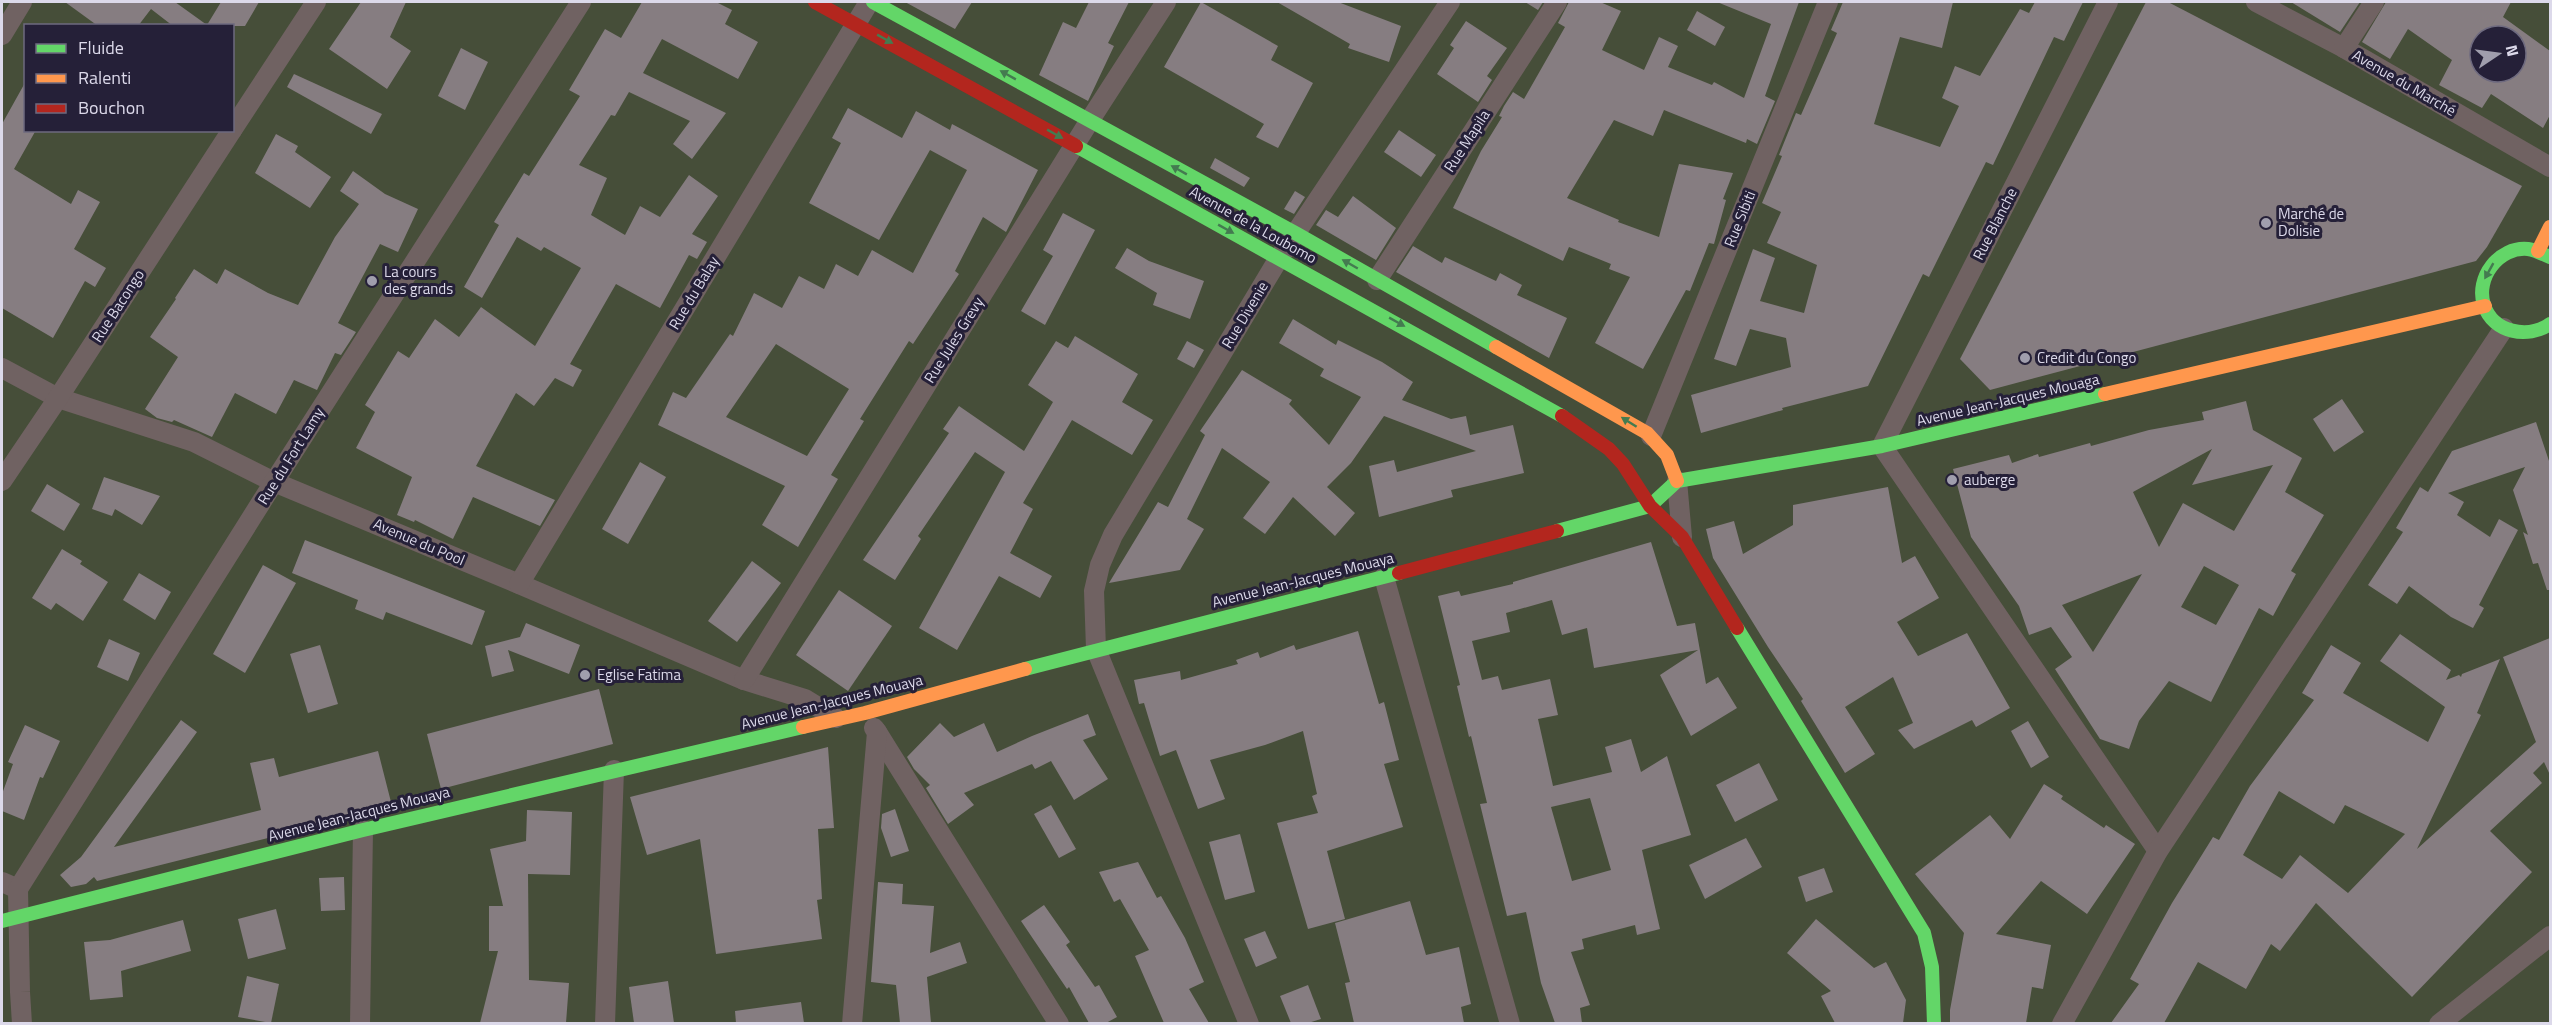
<svg xmlns="http://www.w3.org/2000/svg" width="2552" height="1025" font-family="'Titillium Web',sans-serif">
  <style>
    .green { fill: #464e39; fill-rule: evenodd }
    .building { fill: #867d81; fill-rule: evenodd }
    .lines { fill: none; stroke-linecap: round; stroke-linejoin: round }
    .street { stroke: #706262; stroke-width: 20 }
    .fast { stroke: #63d668; stroke-width: 14 }
    .slow { stroke: #ff974d; stroke-width: 14 }
    .jam { stroke: #b3261e; stroke-width: 14 }
    .oneway { fill: #447b50 }
    .poi-dot { fill: #a09ead; stroke: #252038; stroke-width: 2 }
    .labels { text-anchor: middle; stroke-width: 6; stroke-linejoin: round; paint-order: stroke }
    .street-label { font-size: 15px; fill: #dcd9ea; stroke: #252038 }
    .poi-label { font-size: 15px; fill: #dcd9ea; stroke: #252038; text-anchor: start }
  </style>
  <rect width="100%" height="100%" fill="#322f3c"/>
  <path class="green" d="M2,2h2548v1021h-2548zM26,26h206v104h-206zM2480,36h36v36h-36z"/>
  <g class="building">
    <polygon points="65,2 175,2 207,25 221,2 259,2 245,26 173,26 151,9 138,26 98,26"/>
    <polygon points="361,2 406,2 390,37 411,51 387,89 329,49"/>
    <polygon points="642,2 716,2 732,10 725,24 758,42 738,79 662,39 643,73 726,113 692,159 673,144 690,121 629,92 615,116 611,115 579,165 607,178 591,215 625,235 640,206 660,217 689,175 718,196 692,234 707,242 697,259 689,255 660,308 616,284 570,364 582,370 573,387 555,378 534,406 516,393 476,466 555,500 540,526 473,497 453,539 415,520 414,522 397,515 412,477 356,448 375,412 365,405 398,351 409,358 435,319 459,337 481,307 535,346 581,268 544,247 541,251 517,237 482,298 464,287 499,225 494,222 524,173 529,176 580,96 569,90 605,29 621,38"/>
    <polygon points="905,2 972,2 955,29"/>
    <polygon points="1089,2 1129,2 1108,43 1114,46 1088,101 1039,75 1063,22 1076,28"/>
    <polygon points="1201,2 1278,46 1271,60 1313,83 1278,148 1256,137 1264,124 1164,67"/>
    <polygon points="1277,2 1338,2 1401,26 1389,62 1348,48 1350,44"/>
    <polygon points="1525,2 1543,2 1538,10"/>
    <polygon points="1569,2 1600,2 1621,11 1602,50 1644,70 1659,37 1678,46 1668,67 1712,85 1714,82 1744,98 1771,24 1717,2 1799,2 1765,96 1775,101 1757,144 1747,139 1746,143 1664,110 1653,136 1614,120 1567,198 1619,220 1618,222 1659,237 1679,164 1733,173 1723,199 1726,200 1714,244 1709,243 1690,291 1686,290 1643,369 1595,343 1630,277 1609,269 1611,264 1569,247 1563,261 1453,208 1481,151 1502,117 1499,116 1504,106 1513,92 1524,99 1565,27 1558,23"/>
    <polygon points="1843,2 1953,2 1942,48 1900,37 1874,124 1940,147 1959,106 1942,98 1955,66 1980,76 2020,9 2029,13 2035,2 2083,2 2064,41 2054,37 1993,165 1986,162 1929,277 1923,274 1868,386 1782,408 1783,410 1701,433 1691,395 1791,367 1786,338 1750,329 1736,366 1714,359 1753,249 1775,258 1760,301 1804,313 1817,265 1767,243 1781,212 1762,203 1782,156 1779,155 1796,113 1801,115 1837,33 1831,30"/>
    <polygon points="2146,2 2168,2 2522,186 2487,247 2476,261 1990,390 1960,359"/>
    <polygon points="2291,2 2360,2 2340,32"/>
    <path d="M2386,2h125l-8,15 47,34v64l-7,13 -52,-34 -9,14 -43,-23 13,-25 -44,-31 -18,30 -28,-17zM2480,36h36v36h-36z"/>
    <polygon points="1697,11 1725,27 1715,46 1687,30"/>
    <polygon points="1466,21 1507,48 1487,76 1492,80 1478,102 1437,74 1454,48 1450,45"/>
    <polygon points="461,48 488,62 465,110 438,96"/>
    <polygon points="294,74 382,114 371,134 287,87"/>
    <polygon points="26,81 26,130 36,130 14,169 71,204 78,190 100,202 74,249 106,268 95,287 85,281 53,338 2,308 2,124"/>
    <path d="M848,108l54,30 14,-27 34,19 2,-6 86,46 -32,62 -23,-15 -28,54 4,3 -46,70 -4,-3 -49,78 4,2 -33,54 7,4 -40,68 -36,-22 23,-39 -127,-61 15,-33 13,6 44,-64 3,2 21,-43 28,15 17,-32 25,13 12,-25 22,12 14,-26 41,23 54,-103 -37,-20 -51,90 -70,-37 32,-60 -9,-5zM776,344l73,45 -42,67 -81,-39z"/>
    <polygon points="1399,130 1436,155 1421,177 1384,152"/>
    <polygon points="276,134 298,146 295,152 331,177 310,208 255,173"/>
    <polygon points="1215,158 1250,178 1244,187 1210,168"/>
    <polygon points="353,171 385,194 418,209 398,252 380,244 338,323 356,332 341,355 335,353 317,390 294,380 276,414 235,393 212,437 174,420 172,422 157,418 145,409 178,357 150,337 176,299 175,298 194,269 217,284 225,269 268,293 298,305 335,237 359,204 340,191"/>
    <polygon points="1295,191 1305,197 1294,214 1284,209"/>
    <polygon points="1353,196 1396,228 1376,260 1316,225 1326,210 1338,217"/>
    <polygon points="1063,213 1095,230 1045,325 1021,311 1053,256 1043,250"/>
    <polygon points="1413,246 1442,263 1445,257 1496,281 1500,273 1522,285 1517,295 1567,318 1549,358 1396,272"/>
    <polygon points="1127,248 1149,261 1204,281 1190,319 1153,305 1157,293 1115,268"/>
    <polygon points="1293,319 1336,345 1338,340 1382,362 1413,382 1402,400 1451,419 1466,416 1470,435 1513,425 1524,473 1451,490 1453,497 1379,517 1369,466 1394,460 1397,472 1476,451 1384,416 1351,463 1327,487 1355,513 1335,536 1293,497 1265,534 1243,518 1270,482 1222,448 1187,519 1204,529 1180,570 1109,583 1158,502 1168,507 1205,435 1200,431 1242,370 1292,400 1289,404 1329,445 1361,397 1320,376 1324,369 1279,343"/>
    <polygon points="1075,336 1138,374 1122,402 1153,420 1132,455 1072,420 1023,503 1033,509 1010,553 1052,576 1040,598 999,576 957,650 919,628 1005,472 975,452 918,536 921,539 895,580 863,560 949,433 943,429 959,406 1024,451 1053,402 1028,385 1056,341 1068,348"/>
    <polygon points="1187,341 1204,350 1194,368 1177,359"/>
    <polygon points="2342,399 2364,432 2334,452 2313,419"/>
    <path d="M2246,401l7,29 49,28 -17,34 39,23 -33,56 5,3 -23,42 -14,-8 -48,94 -42,-21 -30,40 -10,28 -29,-10 -45,-70 17,-12 -21,-30 -22,8 -10,-29 -48,-69 -18,-68 56,-14 3,8 26,-9 1,3 51,-14 1,3 58,-16 55,-10 -2,-8zM2212,449l-20,36 81,-20 -39,66 -51,-28 -24,44 -26,-55zM2204,566l35,19 -23,40 -35,-18zM2142,574l-49,78 -31,-47z"/>
    <polygon points="2536,422 2550,464 2550,590 2547,590 2538,563 2533,564 2523,532 2528,535 2513,490 2525,467 2448,493 2464,502 2457,515 2490,537 2499,519 2518,530 2479,605 2484,608 2473,628 2451,617 2409,586 2397,604 2368,585 2403,532 2396,528 2420,487 2428,492 2452,451"/>
    <polygon points="640,462 666,477 628,544 602,529"/>
    <polygon points="104,477 160,496 142,525 115,509 112,516 92,509"/>
    <polygon points="47,484 80,504 64,531 31,511"/>
    <polygon points="1888,487 1902,563 1915,556 1939,598 1897,622 1918,656 1967,633 2010,708 1976,727 1972,720 1914,749 1898,730 1913,723 1893,677 1845,707 1875,754 1845,773 1801,701 1803,699 1768,647 1713,558 1706,529 1734,521 1743,554 1793,525 1793,505"/>
    <polygon points="305,540 485,611 472,645 386,612 383,620 355,609 358,600 292,573"/>
    <path d="M1651,542l26,84 18,-3 11,61 12,-7 19,31 -46,28 -31,-61 38,-25 -104,18 -7,-40 -25,7 -10,-35 -46,13 4,19 -38,9 10,39 16,-4 4,14 48,-11 8,36 -20,4 15,67 59,-14 -7,-25 26,-8 10,33 26,-16 24,79 -49,15 18,79 -23,6 -2,-10 -53,14 2,10 -13,3 19,53 -10,3 2,15h-27l-14,-40 -15,-71 -19,4 -27,-112 7,-1 -16,-67 -2,1 -12,-51 3,-1 -22,-89 21,-5 2,5 52,-12v-2zM1590,798l21,72 -39,11 -21,-74z"/>
    <polygon points="62,549 82,561 80,564 108,582 83,621 56,603 51,610 32,598"/>
    <polygon points="752,561 781,583 737,642 708,621"/>
    <polygon points="263,565 296,583 245,673 213,654"/>
    <polygon points="139,573 171,592 155,620 123,600"/>
    <polygon points="839,590 892,626 848,691 796,655"/>
    <polygon points="526,623 580,645 569,674 508,650 514,671 492,677 485,646 520,637"/>
    <polygon points="1358,631 1379,704 1384,702 1399,760 1384,764 1403,827 1327,851 1345,919 1308,929 1277,823 1318,813 1312,796 1317,794 1303,731 1265,745 1210,760 1225,799 1198,809 1176,750 1160,756 1144,703 1139,704 1134,680 1180,671 1181,680 1238,664 1236,660 1258,652 1260,658 1294,645 1296,650"/>
    <path d="M2400,634l51,36 -5,10 13,-5 2,2 1,-3 38,-15 -23,54 4,2 -64,134 119,-107 -33,-85 47,-19v137l-6,-13 -11,11 9,10 -52,48 42,41 -120,125 -96,-94 -36,48 -9,-7 -25,45 -48,-27 -34,61h-53l28,-39 -9,-5 42,-76 41,-66 6,3 31,-54 64,-86 -12,-7 29,-48 30,18 -18,30 85,49 17,-35 -65,-46zM2279,791l55,33 11,-19 60,29 -57,59 -48,-38 -18,24 -39,-24z"/>
    <polygon points="109,639 140,653 128,681 97,667"/>
    <polygon points="320,645 338,704 308,713 290,654"/>
    <polygon points="599,689 613,744 441,789 427,734"/>
    <polygon points="1088,714 1096,735 1083,740 1108,779 1074,800 1051,761 1035,769 1032,764 964,793 974,805 948,824 926,788 930,785 914,769 907,757 940,723 954,737 984,723 997,752 1032,736"/>
    <polygon points="181,720 197,732 114,847 261,810 250,763 274,758 279,777 378,751 391,802 380,805 380,810 97,881 94,877 86,884 71,887 60,875 81,857"/>
    <polygon points="2028,721 2049,757 2031,768 2011,731"/>
    <polygon points="25,725 60,741 43,778 40,777 24,820 2,811 2,794 13,764 8,762"/>
    <polygon points="828,747 834,828 818,829 822,899 817,900 822,939 716,954 700,839 647,855 630,797"/>
    <polygon points="1759,763 1778,800 1735,822 1716,785"/>
    <polygon points="2044,784 2063,796 2061,799 2104,828 2106,825 2135,844 2087,914 2041,881 1996,934 2051,945 2043,989 2032,987 2026,1023 1950,1023 1950,1010 1964,933 1915,874 1990,815 2010,839"/>
    <polygon points="1051,805 1076,849 1059,858 1034,814"/>
    <polygon points="895,809 909,851 891,857 881,828 882,814"/>
    <polygon points="527,810 572,812 570,875 528,874 529,980 569,983 566,1023 480,1023 498,951 489,951 489,906 503,906 490,849 526,841"/>
    <polygon points="1240,834 1255,892 1225,900 1209,842"/>
    <polygon points="1746,838 1762,867 1705,899 1689,865"/>
    <polygon points="1138,862 1157,898 1161,896 1185,938 1204,982 1189,989 1209,1023 1164,1023 1135,956 1149,950 1120,899 1114,902 1099,872"/>
    <polygon points="1824,868 1833,892 1806,902 1798,877"/>
    <polygon points="344,877 345,910 321,911 319,878"/>
    <polygon points="878,882 903,884 902,904 934,906 930,953 960,942 967,963 927,977 931,1023 900,1023 896,985 871,982"/>
    <polygon points="1410,901 1426,955 1459,947 1471,1004 1461,1007 1464,1023 1354,1023 1345,983 1350,982 1335,923"/>
    <polygon points="1044,905 1070,942 1066,945 1095,987 1099,985 1117,1017 1106,1023 1089,1023 1069,987 1067,989 1021,921"/>
    <polygon points="276,909 286,949 248,959 238,919"/>
    <polygon points="1816,919 1874,968 1886,962 1906,1000 1903,1023 1835,1023 1821,996 1831,991 1787,953"/>
    <polygon points="183,920 191,951 121,971 123,997 90,1000 84,942 110,940"/>
    <polygon points="1265,931 1277,958 1256,967 1244,939"/>
    <polygon points="247,976 279,984 271,1023 238,1017"/>
    <polygon points="668,981 674,1023 634,1023 629,987"/>
    <polygon points="1308,985 1321,1019 1308,1023 1291,1023 1280,996"/>
    <polygon points="801,1002 804,1023 736,1023 735,1011"/>
  </g>
  <g class="lines">
    <g class="street">
      <polyline points="2108,2 1882,446 2158,851"/>
      <polyline points="2256,2 2344,48 2550,167"/>
      <polyline points="2,35 22,2"/>
      <polyline points="2344,48 2374,2"/>
      <polyline points="232,130 316,2"/>
      <polyline points="1377,280 1557,2"/>
      <polyline points="2,368 58,398 194,442 274,482 519,584 744,680 805,699 836,718"/>
      <polyline points="1651,436 1828,2"/>
      <polyline points="2,481 58,398 232,130"/>
      <polyline points="1677,481 1682,537"/>
      <polyline points="1384,577 1510,1024"/>
      <polyline points="519,584 869,2"/>
      <polyline points="744,680 1090,120 1166,2"/>
      <polyline points="877,732 1059,1024"/>
      <polyline points="2,882 18,889"/>
      <polyline points="22,1024 20,992 18,889 274,482 581,2"/>
      <polyline points="360,1024 363,830"/>
      <polyline points="605,1024 614,770"/>
      <polyline points="852,1024 877,732 874,728"/>
      <polyline points="1249,1024 1096,649 1094,591 1100,565 1113,535 1279,258 1450,2"/>
      <polyline points="2062,1024 2158,851 2504,328"/>
      <polyline points="2439,1024 2550,936"/>
    </g>
    <g class="fast">
      <polyline points="873,2 1297,234 1496,347"/>
      <polyline points="1076,146 1562,416"/>
      <path d="M2550,257c-7,-3 -15,-7 -22,-8 -29,-3 -53,29 -44,56 9,28 44,34 66,19"/>
      <polyline points="1557,531 1650,506 1677,481 1882,446 2105,394"/>
      <polyline points="1737,628 1924,933 1932,967 1934,1024"/>
      <polyline points="1025,669 1399,573"/>
      <polyline points="2,921 363,830 803,727"/>
    </g>
    <g class="slow">
      <polyline points="2538,251 2550,227"/>
      <polyline points="1496,347 1647,433 1667,455 1677,481"/>
      <polyline points="2105,394 2485,306"/>
      <polyline points="803,727 865,713 1025,669"/>
    </g>
    <g class="jam">
      <polyline points="815,2 1076,146"/>
      <polyline points="1562,416 1609,449 1623,464 1650,506 1682,537 1737,628"/>
      <polyline points="1399,573 1557,531"/>
    </g>
  </g>
  <defs><path id="oneway-solid" d="M-6-.8H1V-3.2L6.5 0L1 3.2V.8H-6Z" transform="scale(1.5)"/></defs>
  <g class="oneway">
    <use href="#oneway-solid" transform="translate(885 39) rotate(29)"/>
    <use href="#oneway-solid" transform="translate(1008 75) rotate(-151)"/>
    <use href="#oneway-solid" transform="translate(1055 134) rotate(29)"/>
    <use href="#oneway-solid" transform="translate(1179 170) rotate(-151)"/>
    <use href="#oneway-solid" transform="translate(1226 229) rotate(29)"/>
    <use href="#oneway-solid" transform="translate(1350 264) rotate(-150)"/>
    <use href="#oneway-solid" transform="translate(2489 271) rotate(119)"/>
    <use href="#oneway-solid" transform="translate(1397 322) rotate(29)"/>
    <use href="#oneway-solid" transform="translate(1629 422) rotate(-148)"/>
  </g>
  <g class="poi-dot">
    <circle cx="2266" cy="223" r="6"/>
    <circle cx="372" cy="281" r="6"/>
    <circle cx="2025" cy="358" r="6"/>
    <circle cx="1952" cy="480" r="6"/>
    <circle cx="585" cy="675" r="6"/>
  </g>
  <g class="labels">
    <g class="street-label">
      <text transform="translate(2404 83) rotate(30)" y="5">Avenue du Marché</text>
      <text transform="translate(1467 141) rotate(-57)" y="5">Rue Mapila</text>
      <text transform="translate(1740 219) rotate(-68)" y="5">Rue Sibiti</text>
      <text transform="translate(1995 224) rotate(-63)" y="5">Rue Blanche</text>
      <text transform="translate(1253 225) rotate(29)" y="5">Avenue de la Loubomo</text>
      <text transform="translate(694 293) rotate(-59)" y="5">Rue du Balay</text>
      <text transform="translate(118 306) rotate(-57)" y="5">Rue Bacongo</text>
      <text transform="translate(1245 315) rotate(-59)" y="5">Rue Divenie</text>
      <text transform="translate(954 340) rotate(-58)" y="5">Rue Jules Grevy</text>
      <text transform="translate(2008 400) rotate(-13)" y="5">Avenue Jean-Jacques Mouaga</text>
      <text transform="translate(291 456) rotate(-58)" y="5">Rue du Fort Lamy</text>
      <text transform="translate(419 542) rotate(23)" y="5">Avenue du Pool</text>
      <text transform="translate(1303 580) rotate(-14)" y="5">Avenue Jean-Jacques Mouaya</text>
      <text transform="translate(832 702) rotate(-14)" y="5">Avenue Jean-Jacques Mouaya</text>
      <text transform="translate(359 814) rotate(-14)" y="5">Avenue Jean-Jacques Mouaya</text>
    </g>
    <g class="poi-label">
      <text x="2278" y="219">Marché de<tspan x="2278" dy="17">Dolisie</tspan></text>
      <text x="384" y="277">La cours<tspan x="384" dy="17">des grands</tspan></text>
      <text x="2037" y="363">Credit du Congo</text>
      <text x="1964" y="485">auberge</text>
      <text x="597" y="680">Eglise Fatima</text>
    </g>
  </g>
  <rect width="2552" height="1025" fill="none" stroke="#dcd9ea" stroke-width="6"/>
  <rect x="24" y="24" width="210" height="108" fill="#252038" stroke="#6e6a7f" stroke-width="1.5"/>
  <rect x="36" y="44" width="30" height="9" fill="#63d668" stroke="#6e6a7f" stroke-width="1.5"/>
  <text x="78" y="54" font-size="18" fill="#dcd9ea">Fluide</text>
  <rect x="36" y="74" width="30" height="9" fill="#ff974d" stroke="#6e6a7f" stroke-width="1.5"/>
  <text x="78" y="84" font-size="18" fill="#dcd9ea">Ralenti</text>
  <rect x="36" y="104" width="30" height="9" fill="#b3261e" stroke="#6e6a7f" stroke-width="1.5"/>
  <text x="78" y="114" font-size="18" fill="#dcd9ea">Bouchon</text>
  <g transform="translate(2498 54) rotate(77)"><circle r="28" fill="#252038" stroke="#6e6a7f" stroke-width="1.5"/>
  <path d="M0-4.5L10 22L0 15L-10 22Z" fill="#a09ead"/>
  <text y="-9" font-size="16" font-weight="bold" text-anchor="middle" fill="#dcd9ea">N</text>
  </g>
</svg>
